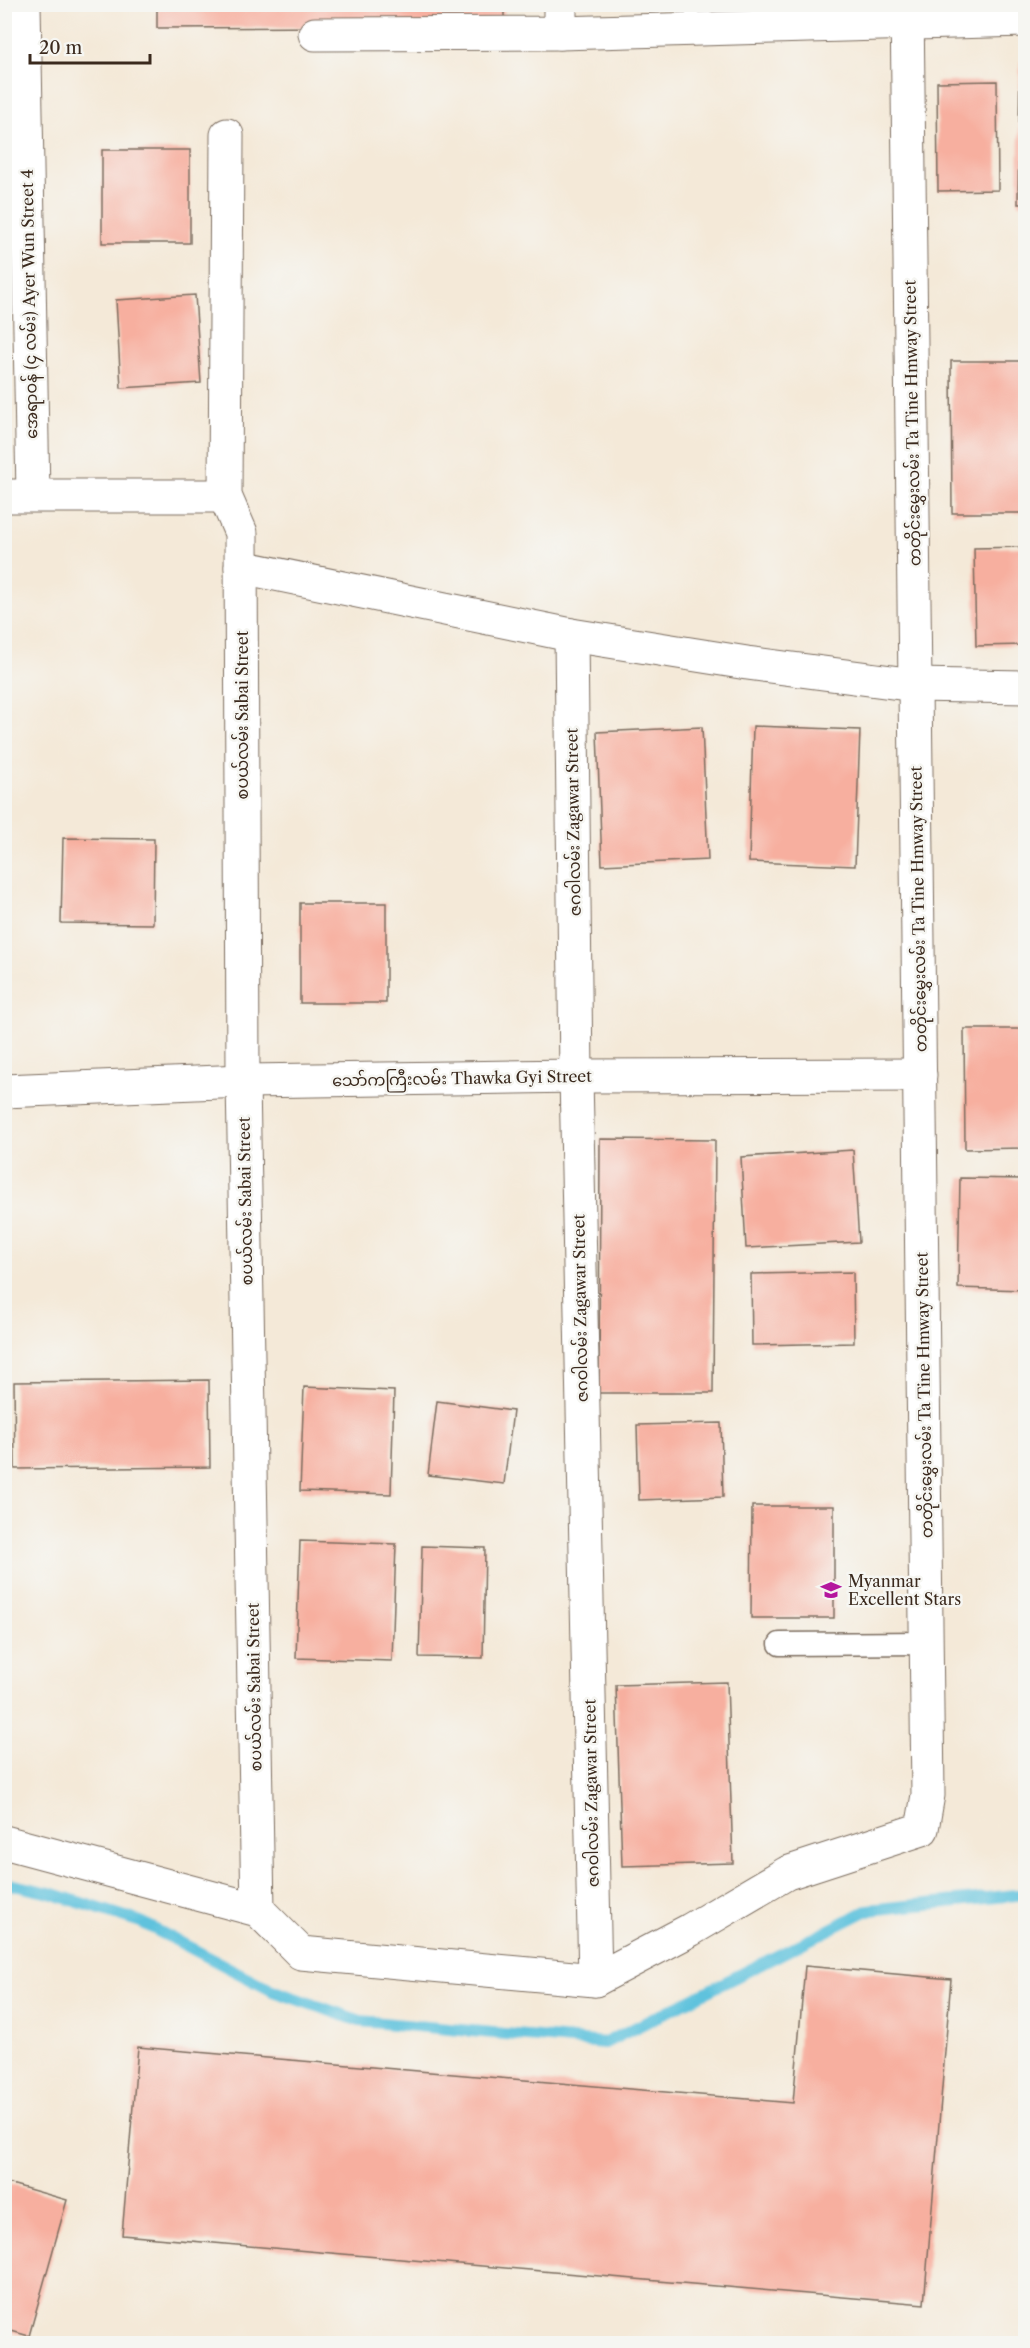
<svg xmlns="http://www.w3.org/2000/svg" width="1030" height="2348" font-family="'Libre Caslon Text','Noto Sans Myanmar',serif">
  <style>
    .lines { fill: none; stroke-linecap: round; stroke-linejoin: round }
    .stream { stroke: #5fc2dd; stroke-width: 12 }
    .building { fill: #f7af9f }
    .service-casing { stroke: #7c6d5f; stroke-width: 25 }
    .minor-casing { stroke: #7c6d5f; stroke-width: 35 }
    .service { stroke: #fff; stroke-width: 22 }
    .minor { stroke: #fff; stroke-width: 33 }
    .labels { text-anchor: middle; stroke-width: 5; stroke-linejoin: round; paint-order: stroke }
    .street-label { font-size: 16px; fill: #3b2a1e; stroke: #f6f6f2 }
    .poi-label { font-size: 16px; fill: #3b2a1e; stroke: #f6f6f2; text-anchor: start }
  </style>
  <rect width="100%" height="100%" fill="#f6f6f2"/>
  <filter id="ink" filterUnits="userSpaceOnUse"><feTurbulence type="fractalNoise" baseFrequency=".0167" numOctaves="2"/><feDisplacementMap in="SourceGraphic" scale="12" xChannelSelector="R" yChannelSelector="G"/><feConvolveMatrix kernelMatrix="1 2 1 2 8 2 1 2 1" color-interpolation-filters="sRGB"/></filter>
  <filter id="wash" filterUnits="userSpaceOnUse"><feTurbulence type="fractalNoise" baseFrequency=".008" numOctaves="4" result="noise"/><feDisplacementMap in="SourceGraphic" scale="24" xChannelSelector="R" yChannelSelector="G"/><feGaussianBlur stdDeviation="1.35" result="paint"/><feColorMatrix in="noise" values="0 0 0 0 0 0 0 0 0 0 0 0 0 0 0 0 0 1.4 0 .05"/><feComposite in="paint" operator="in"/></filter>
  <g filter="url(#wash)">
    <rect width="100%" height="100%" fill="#f4e9d8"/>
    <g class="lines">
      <polyline class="stream" points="4,1883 50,1893 141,1922 271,1990 360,2021 605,2043 868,1910 1026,1894"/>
    </g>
    <g id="blocks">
      <g class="building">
        <polygon points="157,4 504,4 504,26 157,28"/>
        <polygon points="1020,61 1026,61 1026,204 1018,204"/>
        <polygon points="997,81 998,190 938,191 937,82"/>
        <rect x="102" y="150" width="88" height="93"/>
        <polygon points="195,295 201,383 121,388 116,300"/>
        <polygon points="951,361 1026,361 1026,513 952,513"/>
        <polygon points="1026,547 1026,645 976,646 974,548"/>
        <polygon points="753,726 860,730 855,866 749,862"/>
        <polygon points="702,727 708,860 602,865 597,732"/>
        <polygon points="63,838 154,839 153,924 61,923"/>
        <rect x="300" y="903" width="86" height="100"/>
        <polygon points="964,1029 1026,1029 1026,1148 965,1149"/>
        <polygon points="600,1139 715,1140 713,1393 599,1393"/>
        <polygon points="853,1150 859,1242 746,1248 741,1157"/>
        <polygon points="960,1178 1026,1179 1026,1290 958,1288"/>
        <polygon points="853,1272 854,1343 752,1345 751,1274"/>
        <polygon points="209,1380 210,1467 15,1469 14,1382"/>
        <polygon points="304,1387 394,1391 391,1494 300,1491"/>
        <polygon points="437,1401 513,1411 504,1484 428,1475"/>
        <polygon points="721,1423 723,1497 639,1500 637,1425"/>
        <polygon points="752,1506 834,1506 834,1618 751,1618"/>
        <polygon points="300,1541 396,1544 392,1661 296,1658"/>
        <polygon points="422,1546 485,1548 483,1658 419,1657"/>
        <polygon points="727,1682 733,1863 622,1866 616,1685"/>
        <polygon points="805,1966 951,1979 924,2304 122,2235 138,2047 793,2103"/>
        <polygon points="4,2182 67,2200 29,2336 4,2329"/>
      </g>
    </g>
  </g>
  <g filter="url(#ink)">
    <use href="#blocks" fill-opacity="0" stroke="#7c6d5f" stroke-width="1.5"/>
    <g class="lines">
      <g class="service-casing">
        <polyline id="service" points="780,1644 927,1643"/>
      </g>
      <g class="minor-casing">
        <g id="minor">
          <polyline points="24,4 33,495"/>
          <polyline points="560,33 1026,20"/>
          <polyline points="315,34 560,33 560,4"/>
          <polyline points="227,135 225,496 241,533 243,1081 258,1910"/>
          <polyline points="4,496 225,496"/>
          <polyline points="241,567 571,635 747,663 915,685 1026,687"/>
          <polyline points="571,635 576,1076 595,1980"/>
          <polyline points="4,1091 243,1081 576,1076 920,1075"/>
          <polyline points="4,1842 258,1910 301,1953 595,1980 690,1930 787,1873 922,1829 928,1795 907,4"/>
        </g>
      </g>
      <use href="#service" class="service"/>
      <use href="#minor" class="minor"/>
    </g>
  </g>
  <defs>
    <g id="school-bare" transform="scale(1.62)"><path d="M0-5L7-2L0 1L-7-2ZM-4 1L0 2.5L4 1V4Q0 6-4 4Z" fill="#b5179e" stroke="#f6f6f2" stroke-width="2.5" paint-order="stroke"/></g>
  </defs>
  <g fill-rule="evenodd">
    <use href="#school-bare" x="831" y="1590"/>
  </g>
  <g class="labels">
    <g class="street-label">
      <text transform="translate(29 304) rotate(-91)" y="6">အေရာဝန် (၄ လမ်း) Ayer Wun Street 4</text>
      <text transform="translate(912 423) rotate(-91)" y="6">တတိုင်းမွှေးလမ်း Ta Tine Hmway Street</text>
      <text transform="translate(242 715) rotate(-90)" y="6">စပယ်လမ်း Sabai Street</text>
      <text transform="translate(573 822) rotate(-91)" y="6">ဇဂဝါလမ်း Zagawar Street</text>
      <text transform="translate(918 909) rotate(-91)" y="6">တတိုင်းမွှေးလမ်း Ta Tine Hmway Street</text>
      <text transform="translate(462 1078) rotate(-1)" y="6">သော်ကကြီးလမ်း Thawka Gyi Street</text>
      <text transform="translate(245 1201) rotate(-91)" y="6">စပယ်လမ်း Sabai Street</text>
      <text transform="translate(580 1308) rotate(-91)" y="6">ဇဂဝါလမ်း Zagawar Street</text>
      <text transform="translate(924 1395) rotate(-91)" y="6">တတိုင်းမွှေးလမ်း Ta Tine Hmway Street</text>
      <text transform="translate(254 1687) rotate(-91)" y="6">စပယ်လမ်း Sabai Street</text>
      <text transform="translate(591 1793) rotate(-91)" y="6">ဇဂဝါလမ်း Zagawar Street</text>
    </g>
    <g class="poi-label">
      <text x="848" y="1587">Myanmar<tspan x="848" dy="18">Excellent Stars</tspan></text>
    </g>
  </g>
  <rect width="1030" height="2348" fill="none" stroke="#f6f6f2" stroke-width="24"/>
  <path d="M30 54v9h120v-9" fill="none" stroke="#3b2a1e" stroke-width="3"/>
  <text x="39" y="54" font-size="18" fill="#3b2a1e" stroke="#f6f6f2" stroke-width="4.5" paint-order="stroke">20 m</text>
</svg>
